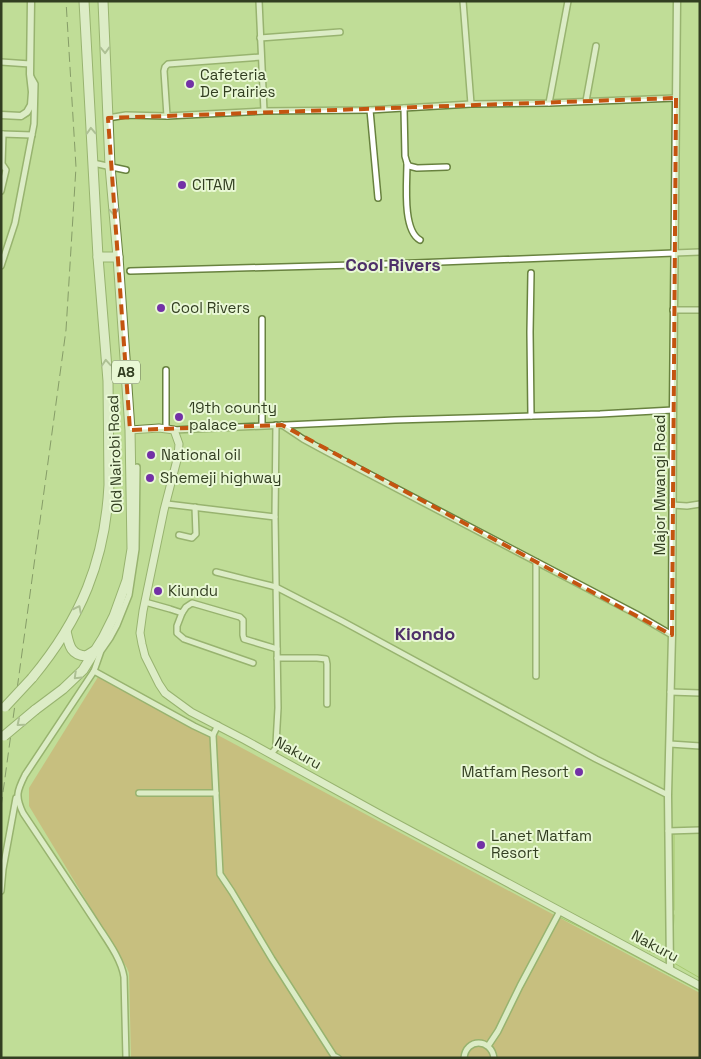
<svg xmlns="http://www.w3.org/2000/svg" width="701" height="1059" font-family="'Space Grotesk',sans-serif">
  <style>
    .green { fill: #d19b63 }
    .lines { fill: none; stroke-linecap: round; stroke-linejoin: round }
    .stream { stroke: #8ab33e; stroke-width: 1 }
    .minor-casing { stroke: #68823f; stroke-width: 8 }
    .tertiary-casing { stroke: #68823f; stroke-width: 9 }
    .secondary-casing { stroke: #68823f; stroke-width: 9 }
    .trunk-casing { stroke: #68823f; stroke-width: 11 }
    .minor { stroke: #fff; stroke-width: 5 }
    .tertiary { stroke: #fff; stroke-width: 6 }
    .secondary { stroke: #fff; stroke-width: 7 }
    .trunk { stroke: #fff; stroke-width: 9 }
    .rail { stroke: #414f2e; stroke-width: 1; stroke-dasharray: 10 5; stroke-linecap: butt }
    .trunk-bridge-casing { stroke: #68823f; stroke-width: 11; stroke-linecap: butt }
    .trunk-bridge { stroke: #fff; stroke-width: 9 }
    .oneway { stroke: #989e90 }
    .marked { fill: none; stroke: #c45410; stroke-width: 4; stroke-dasharray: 10 6; stroke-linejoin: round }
    .poi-dot { fill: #7331a6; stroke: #e9f8d5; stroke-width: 2 }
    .labels { text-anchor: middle; stroke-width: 4; stroke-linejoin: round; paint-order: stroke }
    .shield { fill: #e9f8d5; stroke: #697657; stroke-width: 1 }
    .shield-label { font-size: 14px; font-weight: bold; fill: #323e21 }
    .poi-label { font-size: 15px; fill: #323e21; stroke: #e9f8d5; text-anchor: start }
    .street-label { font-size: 15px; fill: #323e21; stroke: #e9f8d5 }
    .quarter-label { font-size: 18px; font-weight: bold; fill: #4e3069; stroke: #e9f8d5 }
  </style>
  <rect width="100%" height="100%" fill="#c0dd97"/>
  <polygon class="green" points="98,677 212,732 700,993 700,1058 131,1058 129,973 127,968 29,806 29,788"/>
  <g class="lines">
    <g class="stream">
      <path d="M5,118c9,1 17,3 25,-3l2,-6"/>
      <polyline points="674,834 674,910"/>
      <polyline points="559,917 580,927 700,991"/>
      <polyline points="673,935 674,915"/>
      <polyline points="647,950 666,959"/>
      <polyline points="674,963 700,978"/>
    </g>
    <g class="minor-casing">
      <g id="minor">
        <polyline points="259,1 264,111"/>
        <polyline points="463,1 471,104"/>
        <polyline points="260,38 340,32"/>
        <polyline points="1,62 30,64"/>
        <polyline points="586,101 596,46"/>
        <polyline points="549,103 568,1"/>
        <polyline points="404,108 405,156 407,163 409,166 417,168 447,167"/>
        <polyline points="370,110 378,198"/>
        <polyline points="167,116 164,71 165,67 168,64 261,57"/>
        <polyline points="108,118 126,115 167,116 264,111 370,110 471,104 549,103 676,98"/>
        <polyline points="2,134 32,135"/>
        <polyline points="93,163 126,170"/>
        <path d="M407,163c0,19 -5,67 13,77"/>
        <polyline points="1,191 6,170 2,164 3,134"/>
        <polyline points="1,266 15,223 34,124 35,84 31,77"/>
        <polyline points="130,271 390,264 700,252"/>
        <polyline points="531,273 530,332 531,416"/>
        <polyline points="673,310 700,310"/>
        <polyline points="166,370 166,429"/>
        <polyline points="262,425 262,319"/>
        <polyline points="282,425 303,439 327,452 636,614 672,635"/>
        <polyline points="174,430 395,420 600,414 673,410"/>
        <polyline points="167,504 275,517"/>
        <polyline points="672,505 687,506 700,504"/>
        <polyline points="179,535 192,538 196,534 195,507"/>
        <polyline points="216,572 276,587 342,621 596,759 668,795"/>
        <polyline points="145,602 170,609 182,613 186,607 192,603 240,617 243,620 243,635 244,639 277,649"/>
        <polyline points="182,613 177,626 177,633 184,639 253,663"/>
        <polyline points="277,658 317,658 326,659 327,664 327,704"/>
        <polyline points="94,671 101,651 110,638 117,625 129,595 136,549 137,467"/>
        <polyline points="536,676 536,562"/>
        <polyline points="670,692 700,693"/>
        <polyline points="213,735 220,874 232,892 272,959 334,1056 338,1058"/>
        <polyline points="670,744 700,746"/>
        <polyline points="271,754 276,748 276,744 278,708 275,517 276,425"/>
        <polyline points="139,793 216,793"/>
        <polyline points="668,831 700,830"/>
        <polyline points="1,891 3,869 16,798"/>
        <polyline points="488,1046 498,1031 520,986 560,911"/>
        <path d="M126,1058l-2,-81c-3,-19 -18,-38 -28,-54 -24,-37 -49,-74 -73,-110 -8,-17 -6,-22 2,-38l69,-104 100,55 19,9 5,-10"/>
        <path d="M464,1058c2,-20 27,-20 30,0"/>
      </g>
    </g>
    <g class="tertiary-casing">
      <g id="tertiary">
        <polyline points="1,115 21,116 27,112 31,105 32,92 30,74 31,1"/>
        <polyline points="670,970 668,795 672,635 673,410 677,1"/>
      </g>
    </g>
    <g class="secondary-casing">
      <polyline id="secondary" points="130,430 159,428 174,430 179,444 178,456 164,510 143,611 140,633 142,644 145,656 159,684 165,693 191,712 245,740 383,816 700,986"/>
    </g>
    <g class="trunk-casing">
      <g id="trunk">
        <polyline points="98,257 118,257"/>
        <path d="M66,631c3,13 4,24 20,25l8,-5"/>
        <path d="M32,678c49,-59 73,-117 77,-193l-1,-104 -10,-124 -14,-256"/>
        <polyline points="35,710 63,689 83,670 103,638 114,616 127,580 132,549 130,430 118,257 110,166 103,1"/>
      </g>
    </g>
    <use href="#minor" class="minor"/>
    <use href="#tertiary" class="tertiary"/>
    <use href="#secondary" class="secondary"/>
    <use href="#trunk" class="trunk"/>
    <polyline class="rail" points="1,807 66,330 76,167 66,1"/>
    <g class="trunk-bridge-casing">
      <g id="trunk-bridge">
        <polyline points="5,707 32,678"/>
        <polyline points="4,736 35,710"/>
      </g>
    </g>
    <use href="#trunk-bridge" class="trunk-bridge"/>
  </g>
  <defs><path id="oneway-chevron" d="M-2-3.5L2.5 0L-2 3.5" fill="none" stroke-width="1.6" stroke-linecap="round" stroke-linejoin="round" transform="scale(1.25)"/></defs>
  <g class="oneway">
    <use href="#oneway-chevron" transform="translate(105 50) rotate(88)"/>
    <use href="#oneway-chevron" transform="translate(91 131) rotate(-93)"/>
    <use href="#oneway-chevron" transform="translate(114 212) rotate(85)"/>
    <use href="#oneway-chevron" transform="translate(106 363) rotate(-94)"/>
    <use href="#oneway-chevron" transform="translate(78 609) rotate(-63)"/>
    <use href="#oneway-chevron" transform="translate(77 676) rotate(136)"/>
    <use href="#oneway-chevron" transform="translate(20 723) rotate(140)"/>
  </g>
  <path d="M0 0H701V1059H0ZM676,98l-4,537 -390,-210 -152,5 -22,-312z" fill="#c0dd97" fill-opacity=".55" fill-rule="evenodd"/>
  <path class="marked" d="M676,98l-4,537 -390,-210 -152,5 -22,-312z"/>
  <g class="poi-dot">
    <circle cx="190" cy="84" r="5"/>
    <circle cx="182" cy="185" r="5"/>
    <circle cx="161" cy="308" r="5"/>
    <circle cx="179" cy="417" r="5"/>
    <circle cx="151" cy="455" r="5"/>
    <circle cx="150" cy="478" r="5"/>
    <circle cx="158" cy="591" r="5"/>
    <circle cx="579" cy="772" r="5"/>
    <circle cx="481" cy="845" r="5"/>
  </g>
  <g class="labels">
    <rect class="shield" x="112" y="360.5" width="28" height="23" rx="4"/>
    <g class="shield-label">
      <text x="126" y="377">A8</text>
    </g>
    <g class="poi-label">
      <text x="200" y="80">Cafeteria<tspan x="200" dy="17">De Prairies</tspan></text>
      <text x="192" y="190">CITAM</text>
      <text x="171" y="313">Cool Rivers</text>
      <text x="189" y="413">19th county<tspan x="189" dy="17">palace</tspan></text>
      <text x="161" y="460">National oil</text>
      <text x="160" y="483">Shemeji highway</text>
      <text x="168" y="596">Kiundu</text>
      <text x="569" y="777" text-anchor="end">Matfam Resort</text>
      <text x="491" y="841">Lanet Matfam<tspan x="491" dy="17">Resort</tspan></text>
    </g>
    <g class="street-label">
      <text transform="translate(115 454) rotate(-92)" y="5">Old Nairobi Road</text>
      <text transform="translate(660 485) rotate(-90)" y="5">Major Mwangi Road</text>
      <text transform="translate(298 753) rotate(29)" y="5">Nakuru</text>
      <text transform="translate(655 946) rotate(28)" y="5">Nakuru</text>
    </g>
    <g class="quarter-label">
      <text x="393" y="271">Cool Rivers</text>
      <text x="425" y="640">Kiondo</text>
    </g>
  </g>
  <rect width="701" height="1059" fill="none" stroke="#323e21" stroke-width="5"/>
</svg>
